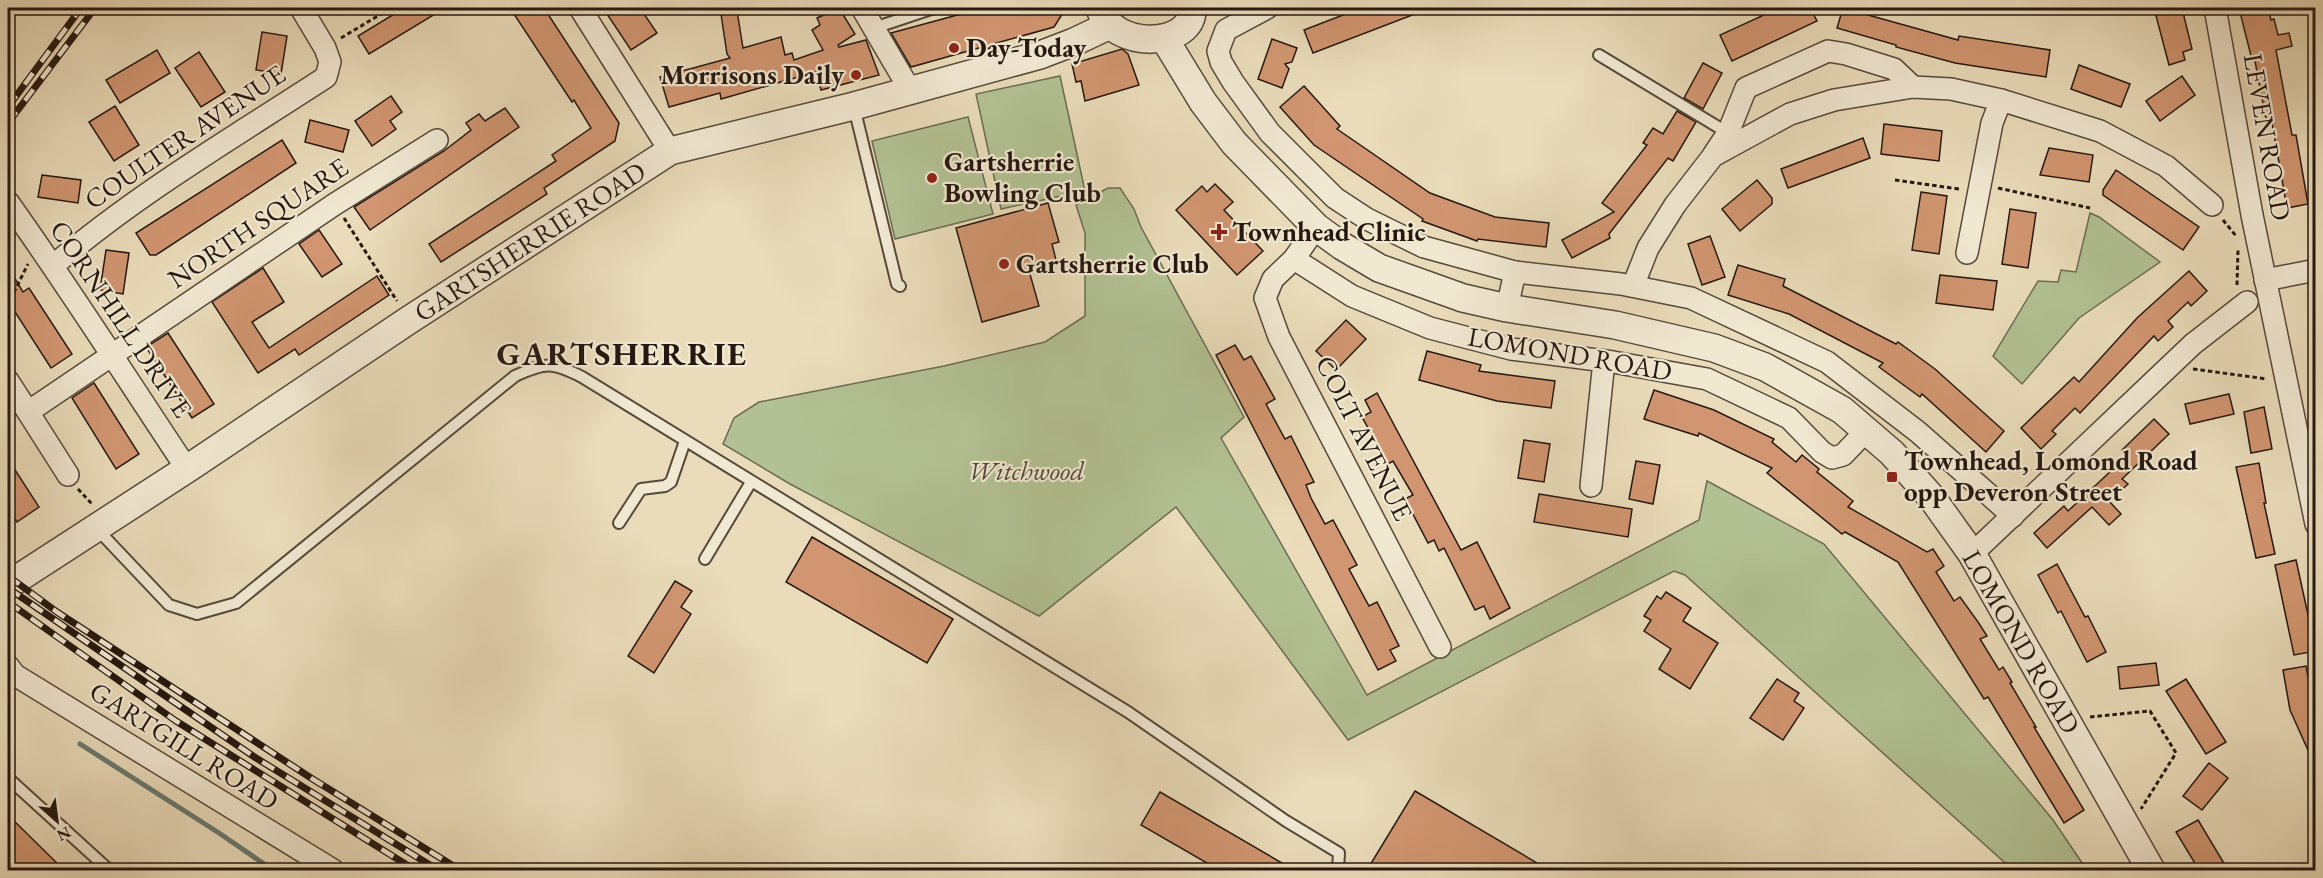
<svg xmlns="http://www.w3.org/2000/svg" width="2323" height="878" font-family="'EB Garamond',serif">
  <style>
    .green { fill: #b2c193; stroke: #6c6c52; stroke-width: 1.5 }
    .lines { fill: none; stroke-linecap: round; stroke-linejoin: round }
    .stream { stroke: #6a7a6f; stroke-width: 5 }
    .building { fill: #d19671; stroke: #261810; stroke-width: 1.5 }
    .service-casing { stroke: #57493a; stroke-width: 14 }
    .minor-casing { stroke: #57493a; stroke-width: 24 }
    .tertiary-casing { stroke: #57493a; stroke-width: 30 }
    .path { stroke: #261810; stroke-width: 3; stroke-dasharray: 4.5 3; stroke-linecap: butt }
    .service { stroke: #f1e8d2; stroke-width: 10 }
    .minor { stroke: #f1e8d2; stroke-width: 21 }
    .tertiary { stroke: #f1e8d2; stroke-width: 27 }
    .rail-casing { stroke: #261810; stroke-width: 7 }
    .rail { stroke: #f1e8d2; stroke-width: 4.5; stroke-dasharray: 14; stroke-linecap: butt }
    .poi-dot { fill: #8f2418; stroke: #f1e8d2; stroke-width: 2 }
    .labels { text-anchor: middle; stroke-width: 4.5; stroke-linejoin: round; paint-order: stroke }
    .poi-label { font-size: 27px; font-weight: bold; fill: #261810; stroke: #f1e8d2; text-anchor: start }
    .street-label { font-size: 27px; fill: #261810; stroke: #f1e8d2 }
    .park-label { font-size: 27px; font-style: italic; fill: #504b37; stroke: #f1e8d2 }
    .district-label { font-size: 33px; font-weight: bold; letter-spacing: 1.5px; fill: #261810; stroke: #f1e8d2 }
  </style>
  <rect width="100%" height="100%" fill="#eadcba"/>
  <filter id="stains"><feTurbulence type="fractalNoise" baseFrequency=".00333" numOctaves="4"/><feColorMatrix values="0 0 0 0 .2 0 0 0 0 .09 0 0 0 0 .02 0 0 0 .5 -.17"/></filter>
  <radialGradient id="worn" r=".72"><stop offset=".6" stop-color="#630" stop-opacity="0"/><stop offset="1" stop-color="#630" stop-opacity=".3"/></radialGradient>
  <g class="green">
    <polygon points="1060,76 1085,191 1001,209 976,94"/>
    <polygon points="968,117 993,214 895,239 872,141"/>
    <polygon points="1108,188 1120,188 1134,209 1141,227 1244,417 1221,438 1367,695 1699,520 1707,481 1824,544 2053,820 2087,870 2013,870 1685,575 1674,571 1348,740 1176,507 1039,616 790,484 723,444 734,418 759,402 944,366 1045,342 1085,316 1085,233 1076,205"/>
    <polygon points="2090,213 2099,217 2160,262 2079,318 2022,384 1993,356 2038,281 2058,282 2061,270 2076,272"/>
  </g>
  <g class="lines">
    <polyline class="stream" points="80,744 219,833 273,870"/>
  </g>
  <g class="building">
    <polygon points="404,8 445,8 369,54 358,36"/>
    <polygon points="510,8 544,8 619,123 615,141 544,188 547,194 441,262 429,244 556,161 552,155 591,128 574,100 572,102"/>
    <polygon points="603,8 640,8 657,33 631,50"/>
    <polygon points="839,8 855,34 838,45 839,47 866,40 879,75 821,90 816,72 721,99 720,93 669,107 660,77 730,58 727,54 721,14 737,11 743,48 781,37 785,55 792,53 794,60 823,50 812,30 820,25 817,18"/>
    <polygon points="983,8 1066,8 1054,27 911,67 891,33"/>
    <polygon points="1361,8 1428,8 1428,9 1313,53 1304,30"/>
    <polygon points="1779,8 1810,8 1817,21 1732,61 1720,35"/>
    <polygon points="1843,8 1958,40 1959,36 2050,50 2046,77 1955,63 1896,47 1896,45 1837,28"/>
    <polygon points="2154,8 2182,8 2192,49 2183,52 2185,60 2169,65"/>
    <polygon points="2239,8 2268,8 2271,20 2274,19 2278,35 2289,33 2292,46 2276,50 2292,135 2296,135 2308,204 2287,208 2272,123 2267,124 2254,56 2251,56"/>
    <polygon points="262,32 287,36 281,74 256,70"/>
    <polygon points="1272,39 1297,48 1292,62 1285,64 1289,69 1282,88 1258,79"/>
    <polygon points="1122,49 1128,54 1139,85 1085,101 1081,81 1076,82 1072,64"/>
    <polygon points="157,50 170,73 120,103 106,80"/>
    <polygon points="199,52 225,92 201,107 175,68"/>
    <polygon points="1703,63 1722,73 1703,109 1684,98"/>
    <polygon points="2079,65 2130,84 2121,107 2071,89"/>
    <polygon points="2182,76 2195,95 2160,121 2146,101"/>
    <polygon points="1304,86 1340,126 1337,129 1430,193 1495,217 1549,223 1546,247 1478,239 1477,241 1422,221 1423,219 1314,145 1280,107"/>
    <polygon points="391,96 402,112 390,121 396,129 372,146 355,121"/>
    <polygon points="115,106 139,145 114,161 89,122"/>
    <polygon points="505,108 519,127 370,230 354,207 444,151 471,130 466,123 479,114 485,121"/>
    <polygon points="1677,111 1696,122 1673,161 1668,158 1609,234 1610,238 1572,258 1562,240 1614,212 1602,203 1647,145 1643,143 1653,128 1663,134"/>
    <polygon points="310,120 349,130 343,152 305,142"/>
    <polygon points="1884,124 1942,131 1939,161 1881,154"/>
    <polygon points="1863,138 1870,158 1788,188 1781,169"/>
    <polygon points="282,140 296,163 156,255 150,255 136,233"/>
    <polygon points="2049,148 2093,155 2089,182 2040,175"/>
    <polygon points="2116,170 2199,227 2183,250 2103,195 2103,190"/>
    <polygon points="42,175 81,180 78,203 38,197"/>
    <polygon points="1757,180 1772,198 1772,204 1740,231 1722,209"/>
    <polygon points="1215,184 1233,202 1224,210 1263,251 1237,275 1176,210 1202,186 1207,192"/>
    <polygon points="1921,192 1947,196 1939,254 1912,250"/>
    <polygon points="1048,203 1059,242 1052,244 1056,260 1028,267 1039,306 982,322 956,228"/>
    <polygon points="2010,209 2036,213 2028,268 2002,264"/>
    <polygon points="319,230 342,264 322,277 299,244"/>
    <polygon points="1710,236 1725,277 1702,285 1688,244"/>
    <polygon points="106,250 129,253 123,294 100,290"/>
    <polygon points="1738,265 1785,279 1783,286 1896,344 1898,342 1935,369 2004,431 1986,452 1922,394 1920,397 1879,367 1883,363 1789,314 1728,295"/>
    <polygon points="8,267 23,292 29,288 72,354 51,368 8,301"/>
    <polygon points="263,268 284,302 252,322 269,348 377,276 389,295 299,355 295,349 258,373 212,302"/>
    <polygon points="2189,271 2207,291 2191,306 2188,302 2168,321 2173,327 2158,341 2154,336 2080,413 2075,408 2052,431 2056,434 2041,449 2021,428 2074,377 2079,382 2137,318"/>
    <polygon points="1940,275 1997,281 1993,310 1936,303"/>
    <polygon points="1346,320 1366,339 1336,370 1316,351"/>
    <polygon points="168,333 214,404 192,418 146,347"/>
    <polygon points="1235,345 1244,360 1251,356 1275,399 1266,404 1285,439 1291,436 1314,482 1306,485 1311,498 1325,524 1333,520 1357,565 1349,569 1369,606 1377,602 1399,646 1390,650 1396,661 1378,670 1216,355"/>
    <polygon points="1427,351 1481,365 1479,371 1555,381 1551,408 1497,401 1419,380"/>
    <polygon points="94,383 139,454 116,469 72,398"/>
    <polygon points="1654,390 1714,410 1774,439 1772,442 1796,462 1802,455 1819,469 1817,472 1853,501 1848,507 1927,552 1933,549 1944,566 1936,572 1954,601 1960,597 1978,622 1987,636 1980,639 1999,670 2003,667 2012,682 2010,683 2036,727 2034,727 2084,810 2064,823 1988,697 1984,699 1898,562 1845,532 1842,534 1767,473 1772,468 1699,433 1698,436 1644,419"/>
    <polygon points="1377,393 1461,550 1477,542 1510,608 1490,619 1484,606 1475,610 1444,548 1439,551 1434,540 1428,543 1405,499 1413,495 1393,461 1388,464 1362,417 1371,412 1365,400"/>
    <polygon points="2229,394 2234,414 2190,424 2185,404"/>
    <polygon points="2264,407 2272,449 2251,453 2244,412"/>
    <polygon points="2154,419 2169,434 2122,479 2128,484 2109,501 2121,514 2109,525 2092,507 2047,548 2034,533 2064,506 2068,511 2127,456 2122,450"/>
    <polygon points="1524,440 1550,444 1544,482 1518,478"/>
    <polygon points="8,459 39,507 17,522 8,508"/>
    <polygon points="1636,461 1660,465 1653,504 1629,499"/>
    <polygon points="2259,463 2266,503 2264,503 2275,554 2256,558 2236,467"/>
    <polygon points="1539,494 1632,509 1628,537 1534,522"/>
    <polygon points="812,537 953,619 927,663 786,582"/>
    <polygon points="2296,560 2316,651 2294,655 2275,565"/>
    <polygon points="2057,564 2085,617 2088,616 2106,652 2087,662 2061,611 2058,613 2038,575"/>
    <polygon points="675,581 692,591 681,607 691,614 654,673 628,656"/>
    <polygon points="1666,592 1691,608 1683,621 1718,643 1690,689 1659,669 1671,649 1644,631 1651,620 1644,616 1657,596 1661,599"/>
    <polygon points="2156,663 2159,685 2120,689 2118,667"/>
    <polygon points="2306,666 2316,719 2316,768 2290,710 2283,670"/>
    <polygon points="1777,679 1799,693 1794,701 1804,708 1783,740 1750,718"/>
    <polygon points="2186,679 2226,742 2206,754 2166,691"/>
    <polygon points="2209,763 2228,778 2202,810 2183,796"/>
    <polygon points="1415,791 1549,870 1367,870"/>
    <polygon points="1160,792 1294,870 1219,870 1141,825"/>
    <polygon points="8,815 64,870 8,870"/>
    <polygon points="2198,820 2228,870 2199,870 2176,832"/>
  </g>
  <g class="lines">
    <g class="service-casing">
      <g id="service">
        <polyline points="874,28 934,8"/>
        <polyline points="1599,55 1728,133"/>
        <polyline points="854,107 897,284 900,286"/>
        <polyline points="619,523 641,489 665,486 671,482 685,441"/>
        <path d="M97,529l72,76 28,9 39,-11 279,-227c31,-14 37,-14 67,1l546,335 158,109 53,32 -1,17"/>
        <polyline points="705,559 751,482"/>
        <polyline points="8,778 109,870"/>
      </g>
    </g>
    <g class="minor-casing">
      <g id="minor">
        <polyline points="580,8 670,151"/>
        <polyline points="862,8 910,90"/>
        <polyline points="1267,8 1226,30 1218,51 1221,62 1233,82 1270,133 1335,198 1367,219 1424,247 1515,272 1621,284 1691,298 1827,362 1918,432 2013,516"/>
        <polyline points="2215,8 2252,215 2316,524"/>
        <polyline points="1714,154 1728,133 1746,88 1828,51 1846,54 1894,69 1913,87"/>
        <path d="M8,202c62,87 119,177 179,267"/>
        <polyline points="1316,227 1294,259 1352,296 1430,328 1511,349 1613,362 1707,379 1789,418 1822,452 1832,458 1843,455 1866,431"/>
        <polyline points="1967,253 1992,123 2001,100"/>
        <polyline points="1294,259 1273,279 1265,298 1279,337 1440,647"/>
        <path d="M54,265c83,-71 180,-128 272,-188l4,-15 -5,-14 -24,-40"/>
        <polyline points="2265,280 2316,270"/>
        <polyline points="1633,286 1648,248 1675,205 1713,156 1790,114 1834,100 1913,87 1951,89 2001,100 2100,131 2166,166 2212,205"/>
        <polyline points="1507,308 1515,272"/>
        <polyline points="8,381 28,412 335,204 437,140"/>
        <polyline points="28,412 68,475"/>
        <polyline points="1591,486 1604,361"/>
        <polyline points="1972,554 2193,344 2247,302"/>
        <polyline points="8,666 15,675 333,870"/>
      </g>
    </g>
    <g class="tertiary-casing">
      <g id="tertiary">
        <path d="M1100,8c11,42 94,41 92,0"/>
        <polyline points="1164,38 1203,102 1234,143 1316,227 1342,246 1379,268 1463,298 1507,308 1615,325 1714,348 1765,367 1842,410 1892,453 1932,498 1972,554 2151,870"/>
        <polyline points="8,585 187,469 409,320 670,151 854,106 1040,55 1074,42 1110,25"/>
      </g>
    </g>
    <g class="path">
      <polyline points="341,38 391,8"/>
      <polyline points="1895,180 1959,189"/>
      <polyline points="1998,188 2090,208"/>
      <polyline points="344,218 397,301"/>
      <polyline points="2223,220 2236,236"/>
      <polyline points="2237,285 2238,250"/>
      <polyline points="8,297 13,294 28,264"/>
      <polyline points="2193,369 2267,379"/>
      <polyline points="78,489 92,504"/>
      <polyline points="2090,717 2150,711 2176,753 2141,809"/>
    </g>
    <use href="#service" class="service"/>
    <use href="#minor" class="minor"/>
    <use href="#tertiary" class="tertiary"/>
    <g class="rail-casing">
      <g id="rail">
        <polyline points="8,107 81,8"/>
        <polyline points="8,123 95,8"/>
        <polyline points="8,576 57,612 311,778 460,870"/>
        <polyline points="8,588 256,758 438,870"/>
        <polyline points="8,602 176,721 415,870"/>
      </g>
    </g>
    <use href="#rail" class="rail"/>
  </g>
  <g class="poi-dot">
    <circle cx="954" cy="48" r="6"/>
    <circle cx="856" cy="75" r="6"/>
    <circle cx="932" cy="178" r="6"/>
    <path d="M1216 223h6v6h6v6h-6v6h-6v-6h-6v-6h6z"/>
    <circle cx="1004" cy="264" r="6"/>
    <rect x="1886" y="471" width="12" height="12" rx="3"/>
  </g>
  <g class="labels">
    <g class="poi-label">
      <text x="966" y="57">Day-Today</text>
      <text x="844" y="84" text-anchor="end">Morrisons Daily</text>
      <text x="944" y="171">Gartsherrie<tspan x="944" dy="31">Bowling Club</tspan></text>
      <text x="1232" y="241">Townhead Clinic</text>
      <text x="1016" y="273">Gartsherrie Club</text>
      <text x="1904" y="470">Townhead, Lomond Road<tspan x="1904" dy="31">opp Deveron Street</tspan></text>
    </g>
    <g class="street-label">
      <text transform="translate(185 137) rotate(-34)" y="9">COULTER AVENUE</text>
      <text transform="translate(2267 137) rotate(80)" y="9">LEVEN ROAD</text>
      <text transform="translate(258 223) rotate(-34)" y="9">NORTH SQUARE</text>
      <text transform="translate(530 242) rotate(-33)" y="9">GARTSHERRIE ROAD</text>
      <text transform="translate(121 319) rotate(56)" y="9">CORNHILL DRIVE</text>
      <text transform="translate(1570 354) rotate(10)" y="9">LOMOND ROAD</text>
      <text transform="translate(1364 438) rotate(63)" y="9">COLT AVENUE</text>
      <text transform="translate(2021 642) rotate(60)" y="9">LOMOND ROAD</text>
      <text transform="translate(184 746) rotate(32)" y="9">GARTGILL ROAD</text>
    </g>
    <g class="park-label">
      <text x="1026" y="480">Witchwood</text>
    </g>
    <g class="district-label">
      <text x="622" y="365">GARTSHERRIE</text>
    </g>
  </g>
  <rect width="2323" height="878" fill="none" stroke="#eadcba" stroke-width="30"/>
  <rect x="9" y="9" width="2305" height="860" fill="none" stroke="#261810" stroke-width="3"/>
  <rect x="15" y="15" width="2293" height="848" fill="none" stroke="#261810" stroke-width="1.5"/>
  <g transform="translate(57 821) rotate(152)" stroke="#f1e8d2" stroke-width="4.5" paint-order="stroke">
  <path d="M0-4.5L10 22L0 15L-10 22Z" fill="#261810"/>
  <text y="-9" font-size="16" font-weight="bold" text-anchor="middle" fill="#261810">N</text>
  </g>
  <rect width="100%" height="100%" filter="url(#stains)"/>
  <rect width="100%" height="100%" fill="url(#worn)"/>
</svg>
